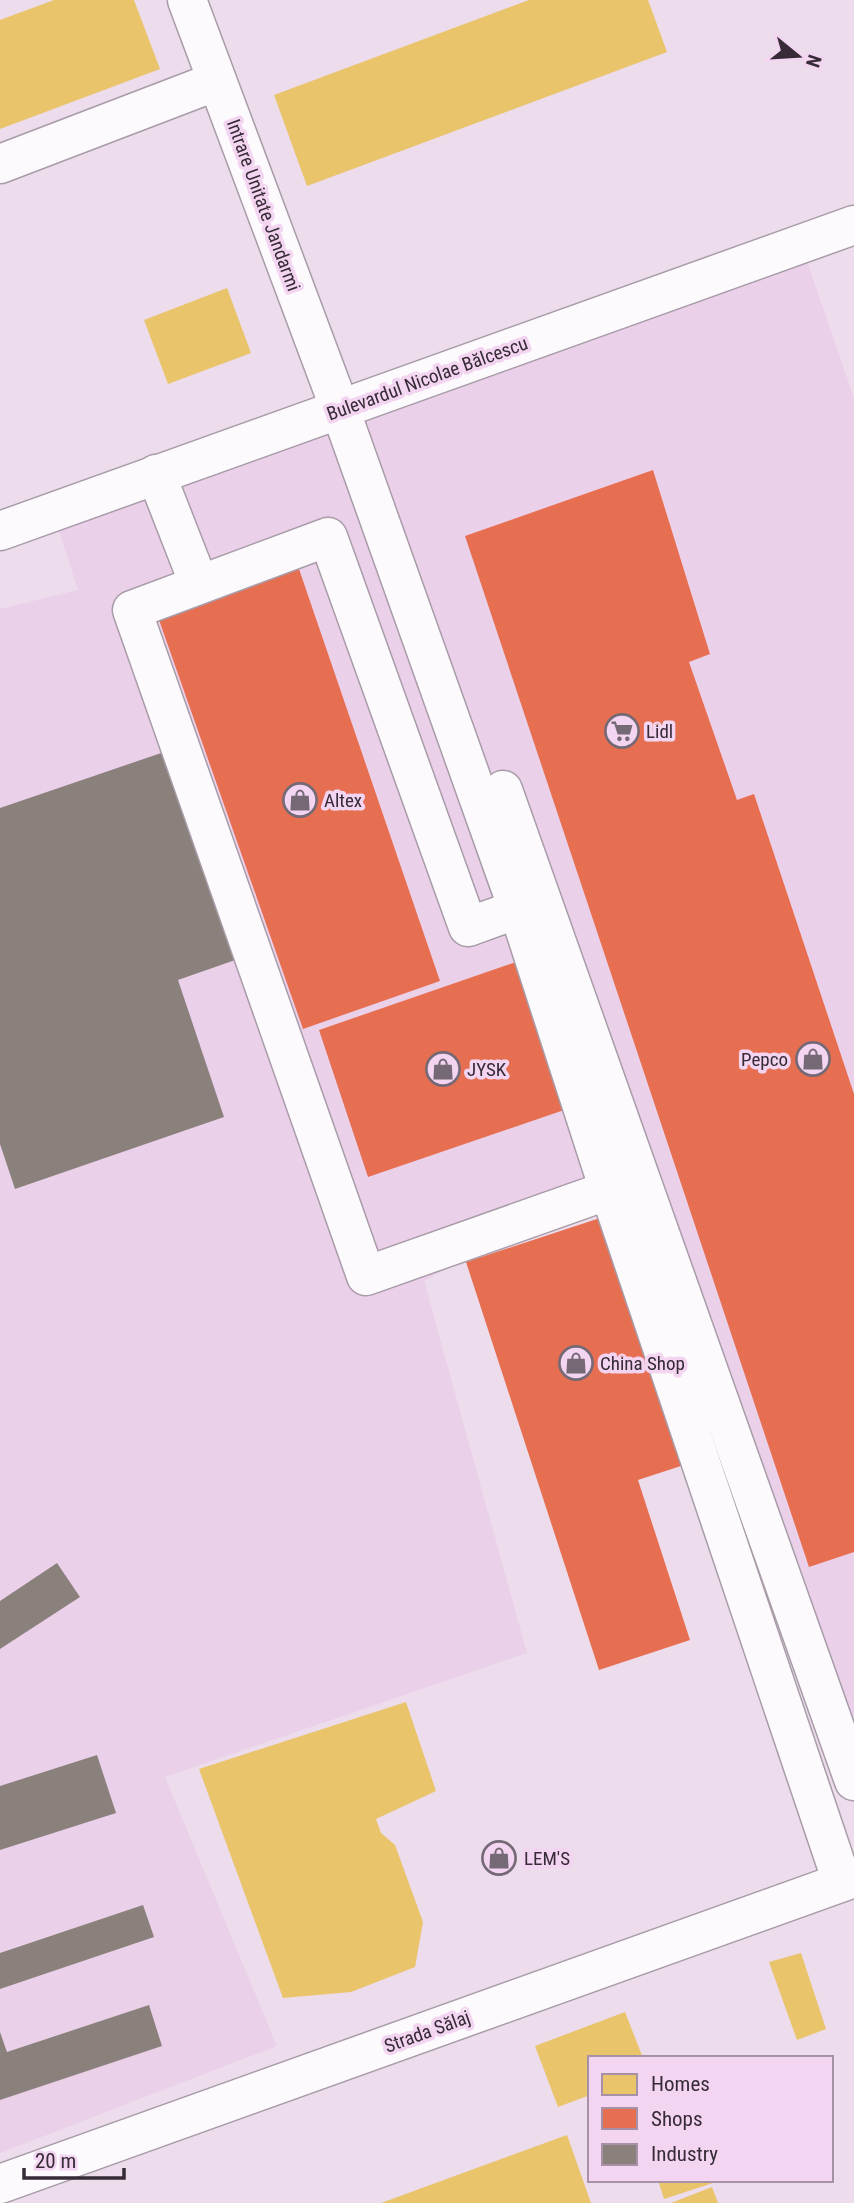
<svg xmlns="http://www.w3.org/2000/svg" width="854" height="2203" font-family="'Roboto Condensed',sans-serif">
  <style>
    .built { fill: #ebd0ea }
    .homes { fill: #e9c46a }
    .shops { fill: #e76f51 }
    .industry { fill: #8a817c }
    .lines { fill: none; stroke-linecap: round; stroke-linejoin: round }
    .minor-casing { stroke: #a89ca8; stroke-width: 41 }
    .major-casing { stroke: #a89ca8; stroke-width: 41 }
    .minor { stroke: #fcfafc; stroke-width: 38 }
    .major { stroke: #fcfafc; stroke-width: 38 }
    .labels { text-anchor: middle; stroke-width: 7; stroke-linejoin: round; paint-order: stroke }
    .street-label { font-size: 19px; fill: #362b36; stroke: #f3d5f2 }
    .poi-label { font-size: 19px; fill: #362b36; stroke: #f3d5f2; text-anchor: start }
  </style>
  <rect width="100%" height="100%" fill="#ecdcec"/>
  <g class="built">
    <polygon points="801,244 854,398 854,1783 357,403"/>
    <polygon points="348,406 597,1185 424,1281 527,1653 165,1777 277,2046 0,2153 0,609 78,590 53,512"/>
  </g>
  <g class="homes">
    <polygon points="54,0 134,0 160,69 0,129 0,20"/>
    <polygon points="529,0 648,0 667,52 307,186 274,95"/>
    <polygon points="227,288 251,353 168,384 144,320"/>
    <polygon points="406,1702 436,1791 376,1819 381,1833 395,1845 423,1922 415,1967 351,1992 283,1998 199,1769"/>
    <polygon points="801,1953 826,2029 797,2040 769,1962"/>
    <polygon points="625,2012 643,2058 590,2058 590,2095 558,2107 535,2046"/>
    <polygon points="567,2135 591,2203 381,2203"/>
    <polygon points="658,2180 719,2180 719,2181 664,2199"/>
    <polygon points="712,2187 718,2203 671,2203"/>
  </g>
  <g class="shops">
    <polygon points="653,470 710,654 689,662 737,800 754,794 854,1094 854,1552 809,1567 465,536"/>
    <polygon points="299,569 440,981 303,1029 159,620"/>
    <polygon points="516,962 567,1109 368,1177 319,1030"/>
    <polygon points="606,1216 687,1464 638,1480 690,1640 599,1670 466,1262"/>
  </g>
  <g class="industry">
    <polygon points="167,751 238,959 178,980 224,1117 15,1189 0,1144 0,808"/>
    <polygon points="57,1563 80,1597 0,1649 0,1601"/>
    <polygon points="97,1755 116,1813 0,1850 0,1786"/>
    <polygon points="143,1905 154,1937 0,1989 0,1953"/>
    <polygon points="149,2005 162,2046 0,2100 0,2032 7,2052"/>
  </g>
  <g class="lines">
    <g class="minor-casing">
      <g id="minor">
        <polyline points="187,0 340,409 518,909 609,1190 842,1882"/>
        <polyline points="0,164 217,81"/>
        <polyline points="156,474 199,584"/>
        <polyline points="503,790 854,1781"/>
        <polyline points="518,909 468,927 328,537 132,610 366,1276 609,1190"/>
        <polyline points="0,2184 854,1878"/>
      </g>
    </g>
    <g class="major-casing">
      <polyline id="major" points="0,531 854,225"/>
    </g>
    <use href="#minor" class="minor"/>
    <use href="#major" class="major"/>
  </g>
  <defs>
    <g id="supermarket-ring" transform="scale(1.75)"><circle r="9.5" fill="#f3d5f2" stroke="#766976" stroke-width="1.5"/><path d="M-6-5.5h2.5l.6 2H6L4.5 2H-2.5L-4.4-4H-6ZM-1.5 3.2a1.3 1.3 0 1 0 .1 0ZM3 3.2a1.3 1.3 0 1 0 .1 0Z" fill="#766976"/></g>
    <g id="shop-ring" transform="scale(1.75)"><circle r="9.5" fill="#f3d5f2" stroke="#766976" stroke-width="1.5"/><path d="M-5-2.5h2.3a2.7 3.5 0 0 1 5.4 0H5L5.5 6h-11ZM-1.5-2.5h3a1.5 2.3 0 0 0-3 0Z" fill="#766976"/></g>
  </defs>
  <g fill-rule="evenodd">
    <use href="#supermarket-ring" x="622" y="731"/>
    <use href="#shop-ring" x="300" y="800"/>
    <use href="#shop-ring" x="813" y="1059"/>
    <use href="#shop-ring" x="443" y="1069"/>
    <use href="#shop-ring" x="576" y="1363"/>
    <use href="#shop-ring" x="499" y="1858"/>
  </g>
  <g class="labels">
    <g class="street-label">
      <text transform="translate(264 205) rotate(70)" y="7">Intrare Unitate Jandarmi</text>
      <text transform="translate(427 378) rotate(-20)" y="7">Bulevardul Nicolae Bălcescu</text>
      <text transform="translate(427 2031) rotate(-20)" y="7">Strada Sălaj</text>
    </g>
    <g class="poi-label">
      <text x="646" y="738">Lidl</text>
      <text x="324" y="807">Altex</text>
      <text x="788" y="1066" text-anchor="end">Pepco</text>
      <text x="467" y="1076">JYSK</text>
      <text x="600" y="1370">China Shop</text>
      <text x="524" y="1865">LEM'S</text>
    </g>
  </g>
  <rect x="588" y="2056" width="245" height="126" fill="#f3d5f2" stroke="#a791a7" stroke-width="2"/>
  <rect x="602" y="2074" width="35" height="21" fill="#e9c46a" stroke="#a791a7" stroke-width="2"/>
  <text x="651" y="2091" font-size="21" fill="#362b36">Homes</text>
  <rect x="602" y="2108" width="35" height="21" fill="#e76f51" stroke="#a791a7" stroke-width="2"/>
  <text x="651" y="2126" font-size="21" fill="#362b36">Shops</text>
  <rect x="602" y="2144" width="35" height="21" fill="#8a817c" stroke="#a791a7" stroke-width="2"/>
  <text x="651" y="2161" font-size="21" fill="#362b36">Industry</text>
  <g transform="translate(798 56) rotate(108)" stroke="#f3d5f2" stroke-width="5" paint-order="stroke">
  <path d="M0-5L12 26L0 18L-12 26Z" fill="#362b36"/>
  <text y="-10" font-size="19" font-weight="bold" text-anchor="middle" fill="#362b36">N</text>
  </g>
  <path d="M24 2168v10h100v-10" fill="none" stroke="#362b36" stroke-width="3.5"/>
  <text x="35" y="2168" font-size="21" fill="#362b36" stroke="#f3d5f2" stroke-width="5" paint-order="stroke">20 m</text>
</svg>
